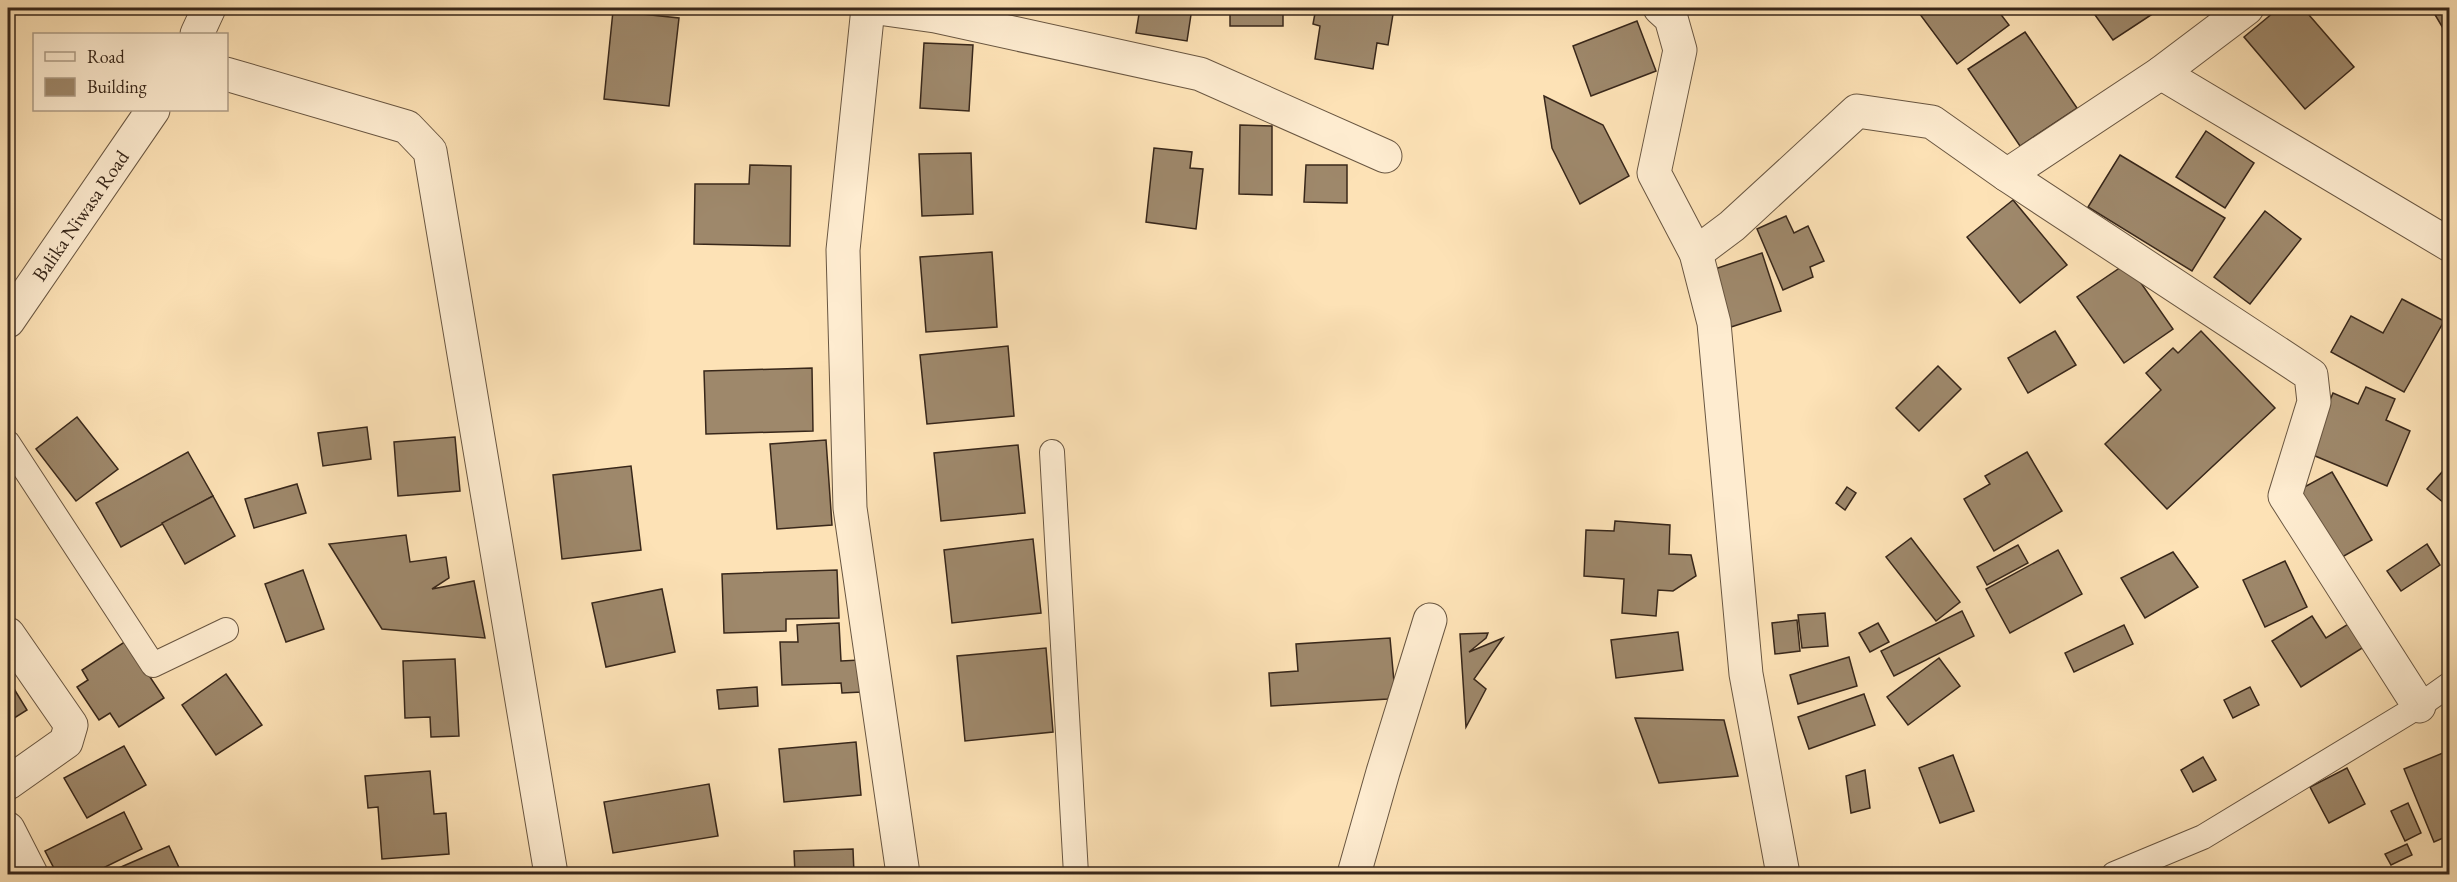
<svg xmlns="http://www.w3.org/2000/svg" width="2457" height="882" font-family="'EB Garamond',serif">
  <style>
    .building { fill: #9e886b; stroke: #38271a; stroke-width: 1.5 }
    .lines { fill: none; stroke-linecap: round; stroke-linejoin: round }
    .service-casing { stroke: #695641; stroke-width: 26 }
    .minor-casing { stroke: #695641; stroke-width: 35 }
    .tertiary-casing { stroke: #695641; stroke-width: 35 }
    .service { stroke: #feecd0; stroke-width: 24 }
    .minor { stroke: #feecd0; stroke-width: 33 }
    .tertiary { stroke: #feecd0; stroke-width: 33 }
    .labels { text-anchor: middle; stroke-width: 4.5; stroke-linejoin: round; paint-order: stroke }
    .street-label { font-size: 20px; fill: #38271a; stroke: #feecd0 }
  </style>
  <rect width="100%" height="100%" fill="#fde2b6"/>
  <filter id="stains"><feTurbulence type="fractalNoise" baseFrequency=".00333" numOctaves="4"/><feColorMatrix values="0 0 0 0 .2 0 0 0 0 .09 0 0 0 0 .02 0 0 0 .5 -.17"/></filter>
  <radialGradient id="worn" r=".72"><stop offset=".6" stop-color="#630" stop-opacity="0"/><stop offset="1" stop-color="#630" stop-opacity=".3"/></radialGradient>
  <g class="building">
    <polygon points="1140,8 1192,8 1187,41 1136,33"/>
    <rect x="1230" y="8" width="53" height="18"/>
    <polygon points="1316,8 1394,8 1388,45 1377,43 1373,69 1315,59 1320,26 1313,24"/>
    <polygon points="1927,8 1996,8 2009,25 1957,64 1919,13"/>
    <polygon points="2090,8 2150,8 2154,13 2113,40"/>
    <polygon points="2279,8 2303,8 2354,67 2305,109 2244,37"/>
    <polygon points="2431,8 2450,8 2450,40"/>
    <polygon points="613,11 679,18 669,106 604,99"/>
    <polygon points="1637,21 1656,71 1591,96 1573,46"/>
    <polygon points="2025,32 2077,108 2020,146 1968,69"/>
    <polygon points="924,43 973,45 969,111 920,108"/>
    <polygon points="1544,96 1603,125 1629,176 1580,204 1552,148"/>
    <polygon points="1240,125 1272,126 1272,195 1239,194"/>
    <polygon points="2206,131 2254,163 2225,208 2176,177"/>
    <polygon points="1154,148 1192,152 1190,168 1203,169 1196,229 1146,222"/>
    <polygon points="971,153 973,214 922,216 919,154"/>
    <polygon points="2120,155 2225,218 2192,271 2088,207"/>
    <polygon points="750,165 791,166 790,246 694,244 695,184 749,184"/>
    <polygon points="1306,165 1347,165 1347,203 1304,202"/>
    <polygon points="2013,200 2067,265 2020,303 1967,237"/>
    <polygon points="2265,211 2301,239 2250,304 2214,277"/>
    <polygon points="1786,216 1794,233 1808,226 1824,261 1810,267 1813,277 1783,290 1757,229"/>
    <polygon points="992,252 997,327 926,332 920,257"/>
    <polygon points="1762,253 1781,311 1731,327 1712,270"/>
    <polygon points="2127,263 2173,329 2124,363 2077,297"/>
    <polygon points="2402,299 2444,321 2404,392 2331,352 2351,316 2383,333"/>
    <polygon points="2055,331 2076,365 2028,393 2008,358"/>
    <polygon points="2201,331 2275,408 2167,509 2105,444 2161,390 2146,373 2173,348 2178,353"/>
    <polygon points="1008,346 1014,416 927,424 920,355"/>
    <polygon points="1938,366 1961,389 1919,431 1896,408"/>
    <polygon points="812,368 813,431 706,434 704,371"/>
    <polygon points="2366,387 2395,399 2386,420 2410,431 2387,486 2308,453 2333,393 2358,404"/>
    <polygon points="77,417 118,469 76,501 36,449"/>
    <polygon points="367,427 371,459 323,466 318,433"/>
    <polygon points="455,437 460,491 398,496 394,442"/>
    <polygon points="826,440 832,525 777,529 770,444"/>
    <polygon points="1018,445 1025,513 941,521 934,453"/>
    <polygon points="188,452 213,496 121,547 96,503"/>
    <polygon points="2027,452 2062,511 1994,551 1964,499 1990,484 1985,476"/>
    <polygon points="2450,463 2450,508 2427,489"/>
    <polygon points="631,466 641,550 562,559 553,475"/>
    <polygon points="2332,472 2372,540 2337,560 2297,491"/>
    <polygon points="297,484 306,513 254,528 245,499"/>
    <polygon points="1847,487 1856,493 1845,510 1836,503"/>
    <polygon points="213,496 235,536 185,564 162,523"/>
    <polygon points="1615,521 1670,525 1669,554 1691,555 1696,576 1673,591 1658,590 1656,616 1622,613 1624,579 1584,576 1586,530 1614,531"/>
    <polygon points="406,535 410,562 446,557 449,578 432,589 474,581 485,638 382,629 329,544"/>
    <polygon points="1911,538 1960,602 1936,621 1886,557"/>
    <polygon points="1033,539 1041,613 952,623 944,550"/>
    <polygon points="2427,544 2440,565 2401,591 2387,571"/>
    <polygon points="2018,545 2028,563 1987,585 1977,567"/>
    <polygon points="2058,550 2082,594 2010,633 1986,589"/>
    <polygon points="2173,552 2198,587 2145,618 2121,578"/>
    <polygon points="2285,561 2307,607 2265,627 2243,580"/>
    <polygon points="303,570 324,629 286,642 265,584"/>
    <polygon points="837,570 839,618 786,619 786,631 724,633 722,574"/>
    <polygon points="662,589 675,652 606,667 592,603"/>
    <polygon points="1962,611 1974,636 1894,676 1881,651"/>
    <polygon points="1825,613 1828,646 1802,648 1798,615"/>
    <polygon points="2312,616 2326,638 2353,621 2367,645 2301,687 2272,641"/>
    <polygon points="1797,620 1800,651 1775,654 1772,623"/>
    <polygon points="839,623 841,661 860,660 862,692 842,693 841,683 782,685 780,642 798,642 797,625"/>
    <polygon points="1878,623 1889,642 1870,652 1859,633"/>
    <polygon points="2124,625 2133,644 2074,672 2065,653"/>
    <polygon points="1678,632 1683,670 1616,678 1611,640"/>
    <polygon points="1488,633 1486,638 1469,652 1503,638 1474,679 1486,689 1466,727 1460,634"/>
    <polygon points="1390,638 1394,682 1388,699 1271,706 1269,673 1298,671 1296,644"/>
    <polygon points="126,641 164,698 119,727 110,713 99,720 77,687 88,680 82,670"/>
    <polygon points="1046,648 1053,732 965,741 957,656"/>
    <polygon points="1849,657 1857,686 1798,704 1790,675"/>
    <polygon points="1939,658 1960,686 1908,725 1887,697"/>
    <polygon points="455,659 459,736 431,737 430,717 405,718 403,661"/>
    <polygon points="226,674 262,725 216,755 182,705"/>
    <polygon points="8,679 27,710 8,722"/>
    <polygon points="757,687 758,706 719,709 717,690"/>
    <polygon points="2250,687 2259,705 2233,718 2224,700"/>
    <polygon points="1864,694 1875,725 1809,749 1798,717"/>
    <polygon points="1635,718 1724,720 1738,776 1659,783"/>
    <polygon points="856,742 861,795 784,802 779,749"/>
    <polygon points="124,746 146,785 87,818 64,778"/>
    <polygon points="2450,750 2450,835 2434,842 2404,769"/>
    <polygon points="1953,755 1974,811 1940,823 1919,768"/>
    <polygon points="2203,757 2216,780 2193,792 2181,770"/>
    <polygon points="2347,768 2365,804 2329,823 2310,787"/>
    <polygon points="1865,770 1870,808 1851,813 1846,776"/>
    <polygon points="430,771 434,814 446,813 449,854 382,859 378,807 368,808 365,776"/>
    <polygon points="709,784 718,836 613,853 604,802"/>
    <polygon points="2408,803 2421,833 2405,841 2391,811"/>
    <polygon points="124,812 142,849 91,874 57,874 45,851"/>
    <polygon points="2407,844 2412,855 2391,865 2385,854"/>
    <polygon points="169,846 182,874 105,874"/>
    <polygon points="853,849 854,874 795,874 794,851"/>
  </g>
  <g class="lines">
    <g class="service-casing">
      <g id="service">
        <polyline points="8,443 153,665 226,630"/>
        <polyline points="1052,452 1076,874"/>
        <polyline points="2114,874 2203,837 2419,706 2450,684"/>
      </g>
    </g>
    <g class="minor-casing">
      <g id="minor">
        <polyline points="868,8 843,250 850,508 903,874"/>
        <polyline points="878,8 935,16 1200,74 1385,156"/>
        <polyline points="1660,8 1671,18 1680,50 1654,173 1696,253 1714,323 1746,674 1783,874"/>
        <polyline points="2161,73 2450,245"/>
        <polyline points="226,74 407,127 430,151 551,874"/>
        <polyline points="2007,175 2311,375 2314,402 2285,496 2419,706"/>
        <polyline points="1696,253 1732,226 1857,111 1932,122 2007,175 2161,73 2247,8"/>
        <polyline points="8,634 71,725 66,742 8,783"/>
        <polyline points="8,829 31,874"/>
        <polyline points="1354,874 1383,772 1430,620"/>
      </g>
    </g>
    <g class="tertiary-casing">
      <g id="tertiary">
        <polyline points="197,34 209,8"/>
        <path id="s1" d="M8,321l145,-211"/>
      </g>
    </g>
    <use href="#service" class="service"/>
    <use href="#minor" class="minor"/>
    <use href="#tertiary" class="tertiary"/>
  </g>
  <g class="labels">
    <g class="street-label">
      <text dy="7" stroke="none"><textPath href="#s1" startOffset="128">Balika Niwasa Road</textPath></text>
    </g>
  </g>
  <rect width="2457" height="882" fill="none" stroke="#fde2b6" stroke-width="30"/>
  <rect x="9" y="9" width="2439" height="864" fill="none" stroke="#38271a" stroke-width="3"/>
  <rect x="15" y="15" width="2427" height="852" fill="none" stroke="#38271a" stroke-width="1.5"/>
  <rect x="33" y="33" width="195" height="78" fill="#feecd0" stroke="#af9d87" stroke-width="1.5"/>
  <rect x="45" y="52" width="30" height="9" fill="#feecd0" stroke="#af9d87" stroke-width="1.5"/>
  <text x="87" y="63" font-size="18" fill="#38271a">Road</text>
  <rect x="45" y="78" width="30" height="18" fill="#9e886b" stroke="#af9d87" stroke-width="1.5"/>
  <text x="87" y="93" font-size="18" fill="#38271a">Building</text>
  <rect width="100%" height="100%" filter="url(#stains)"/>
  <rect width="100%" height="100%" fill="url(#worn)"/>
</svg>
